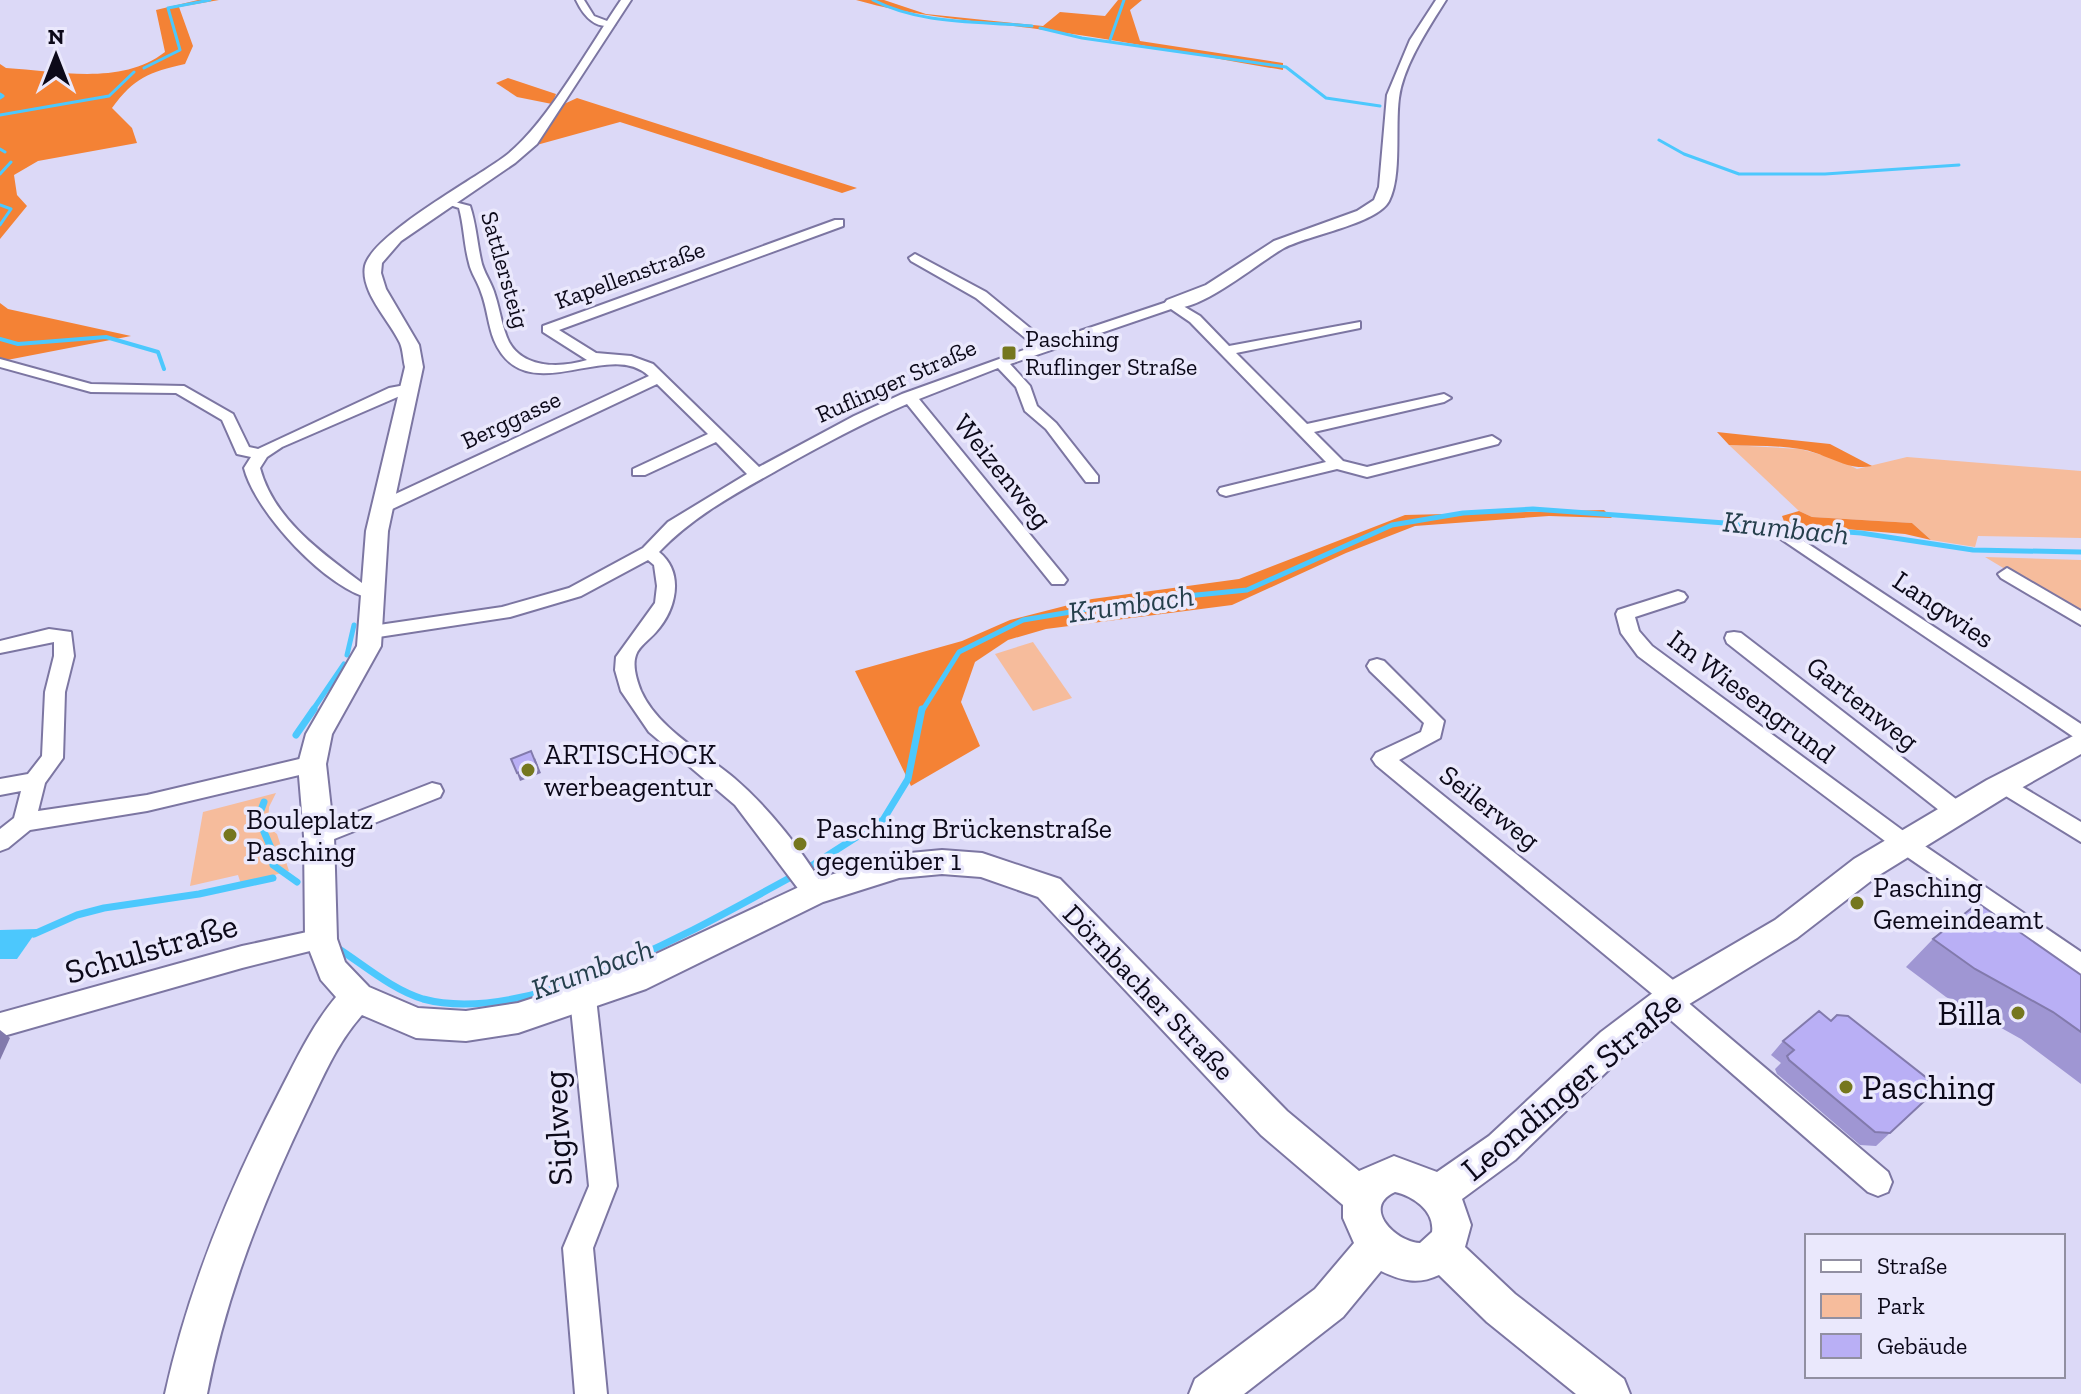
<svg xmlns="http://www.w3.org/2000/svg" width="2081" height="1394" font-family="'Zilla Slab',serif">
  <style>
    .green { fill: #f6bc9c }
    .forest { fill: #f48235 }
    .water { fill: #4cc8fd }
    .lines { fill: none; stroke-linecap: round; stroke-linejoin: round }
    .stream-far3 { stroke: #4cc8fd; stroke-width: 3 }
    .stream-far2 { stroke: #4cc8fd; stroke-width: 4 }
    .stream-far1 { stroke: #4cc8fd; stroke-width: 5 }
    .stream { stroke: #4cc8fd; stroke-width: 7 }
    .minor-casing { stroke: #7c76a2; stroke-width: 4 }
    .tertiary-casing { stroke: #7c76a2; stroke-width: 4 }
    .minor { fill: #fff; fill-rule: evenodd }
    .tertiary { fill: #fff; fill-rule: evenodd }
    .wall { fill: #9f96d3 }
    .shaded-wall { fill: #827aac }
    .building { fill: #b9aff5; stroke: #827aac; stroke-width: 2 }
    .poi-dot { fill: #75771e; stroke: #eae8fc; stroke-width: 3 }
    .labels { text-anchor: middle; stroke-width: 7; stroke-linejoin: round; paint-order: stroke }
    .far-street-label { font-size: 24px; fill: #0c0919; stroke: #eae8fc }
    .far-poi-label { font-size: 24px; fill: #0c0919; stroke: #eae8fc; text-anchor: start }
    .street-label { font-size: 28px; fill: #0c0919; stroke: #eae8fc }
    .poi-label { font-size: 28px; fill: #0c0919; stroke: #eae8fc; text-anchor: start }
    .water-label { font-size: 30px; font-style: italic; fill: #253f4c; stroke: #eae8fc }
    .near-street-label { font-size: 34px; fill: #0c0919; stroke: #eae8fc }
    .near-poi-label { font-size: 34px; fill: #0c0919; stroke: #eae8fc; text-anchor: end }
  </style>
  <rect width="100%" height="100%" fill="#dcd9f7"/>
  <g class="green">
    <polygon points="1729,445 1800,449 1837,459 1857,469 1907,457 2081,471 2081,538 1978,536 1975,547 1931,540 1912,523 1812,517 1799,511"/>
    <polygon points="1985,557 2081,560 2081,615"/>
    <polygon points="1033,642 1072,698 1033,711 995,654"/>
    <polygon points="276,793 269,807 268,827 277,834 289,871 241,884 238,875 190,886 203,812"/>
  </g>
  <g class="forest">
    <path d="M198,0h21l-40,7 14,39 -8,18c-36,8 -51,14 -73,44l20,20 5,15 -99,18 -24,14 3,20 10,11 -27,33v-175l6,4c52,3 115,18 159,-16l-9,-42z"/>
    <path d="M856,0h28l42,14 117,12 17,-14 45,4 13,-16h24l-12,10 10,31 143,22v7c-84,-14 -168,-31 -253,-42 -60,-8 -114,-11 -174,-28z"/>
    <polygon points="508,78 556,94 552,104 517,97 496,83"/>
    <polygon points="577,98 857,188 842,193 620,122 533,146 564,104"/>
    <polygon points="0,303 8,309 131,336 7,360 0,358"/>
    <path d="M1717,432l113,12 42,22c-24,6 -48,-14 -72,-17 -23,-4 -48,-3 -71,-4z"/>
    <polygon points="1604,510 1612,518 1549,516 1415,526 1346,553 1232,605 1046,629 1008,640 975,662 961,702 980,746 911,786 855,671 962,641 1010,620 1092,599 1239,579 1405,515"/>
    <polygon points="1799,511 1812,517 1912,523 1931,540 1905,534 1785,524 1782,516"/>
  </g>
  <polygon class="water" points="38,929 17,959 0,959 0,930"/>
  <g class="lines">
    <g class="stream-far3">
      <path d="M873,0c48,25 106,21 159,26"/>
      <polyline points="1040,28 1082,38 1286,67 1326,98 1380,106"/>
      <polyline points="1110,40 1124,0"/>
      <polyline points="144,68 180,50 168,8 210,0"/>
      <polyline points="0,94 3,96 0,98"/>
      <polyline points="0,115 109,96 134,72"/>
      <polyline points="1659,140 1684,154 1739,174 1825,174 1959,165"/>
      <polyline points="0,149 5,152"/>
      <polyline points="0,174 11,162"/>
      <polyline points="0,205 11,209 0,225"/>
    </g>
    <polyline class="stream-far2" points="0,339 18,344 106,337 158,352 164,369"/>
    <g class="stream-far1">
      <polyline points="347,655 354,625"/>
      <polyline points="312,711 344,664"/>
      <polyline points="922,711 959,652 1023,620 1136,601 1247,590 1392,525 1463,513 1533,509 1861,533 1973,550 2081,552"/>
    </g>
    <g class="stream">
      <polyline points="296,735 314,709"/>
      <polyline points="264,802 258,818 271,848 273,865 297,882"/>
      <polyline points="805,870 883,820 908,779 922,709"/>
      <polyline points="34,934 77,915 104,908 199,894 273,878"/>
      <path d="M339,949c26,17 54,41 84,50 108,29 279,-74 372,-124"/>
    </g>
    <g class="minor-casing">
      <g id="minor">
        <path d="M576,0h8l10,16 21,8c-18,7 -31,-7 -39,-24z"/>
        <path d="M447,200l23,6c6,18 7,36 11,54 2,12 11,23 14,35 5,15 7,33 14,47 15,27 52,26 78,18l-44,-28v-6l292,-106h8v6l-284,104 37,23 35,3 22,8 106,103 95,-51 48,-22 133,-48 -59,-48 -65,-37 -2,-3 6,-4 71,38 61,50 126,-42 27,16 29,30 131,-24v6l-124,25 71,71 137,-30 7,4 -7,4 -130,30 29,29 24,6 125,-31 8,5 -2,3 -131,33 -30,-8 -111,27 -6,-2 -2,-3 2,-3 106,-26 -136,-140 -19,-13 -161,55 20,22 7,20 19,17 42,53v6h-12l-40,-53 -21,-18 -9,-24 -18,-19 -79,31 145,177 3,4 -3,4h-12l-145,-180c-44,19 -85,41 -126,64 -44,25 -87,47 -122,84 26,21 17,58 -3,80 -7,8 -17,14 -20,23 -4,11 1,26 5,36 17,38 62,61 93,87 33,28 72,76 92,114l-4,7 -8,3 -8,-3 -71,-94 -86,-73 -28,-41 -6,-21 1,-13 39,-54 2,-17 -3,-21 -6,-5 -67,36 -71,21 -138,21 -9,-6 9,-6 130,-19 67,-19 74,-40 25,-26 79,-48 -31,-32 -71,33h-12v-6l75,-35 -51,-50 -269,127h-12l-2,-4 2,-4 273,-127c-40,-39 -124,37 -155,-36 -6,-15 -7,-33 -13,-48 -3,-10 -10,-19 -12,-29 -5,-18 -5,-37 -10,-55l-12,-4z"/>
        <path d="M0,359l91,25 93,2 49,28 16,33 9,2 131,-61 27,-5v6l-134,58 -15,10 -7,11c14,53 65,87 106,118l13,3 3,4 -9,6c-45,-8 -118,-87 -129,-131l7,-11 -14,-3 -15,-34 -46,-27 -85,-1 -91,-25z"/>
        <polygon points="1778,524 2081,724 2081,742 1772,533 1769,529"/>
        <polygon points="2007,568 2081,611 2081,625 2001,578 1998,574"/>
        <polygon points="1678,591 1684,593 1687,597 1684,601 1635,617 1639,631 1652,646 1913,838 2081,952 2081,976 1897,850 1638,656 1621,633 1616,614 1618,610"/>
        <polygon points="49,629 71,632 74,656 65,692 63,758 45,783 38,811 147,795 312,756 319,758 323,764 319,770 312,772 147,811 30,830 8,848 0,851 0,829 14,818 21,791 0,795 0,779 28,774 42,756 45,692 54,656 54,642 0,653 0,641"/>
        <polygon points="1734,632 1741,633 1965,806 1968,812 1965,818 1957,821 1949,818 1727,643 1725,638 1727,633"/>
        <polygon points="1377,659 1384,661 1444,721 1440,738 1399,760 1683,988 1687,996 1685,1000 1888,1172 1892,1182 1888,1192 1878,1196 1868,1192 1658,1009 1654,1001 1656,997 1376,765 1372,759 1376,753 1421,732 1424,723 1370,671 1367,666 1370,661"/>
        <polygon points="2004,776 2081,822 2081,842 1996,790 1993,784 1996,778"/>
        <polygon points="432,783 440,785 443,791 440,797 319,845 311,842 308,836 311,830"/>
        <polygon points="321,929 330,932 333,939 330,946 242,968 0,1037 0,1013 242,946"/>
        <polygon points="583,987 592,990 596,998 617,1186 593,1248 607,1394 575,1394 563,1248 589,1186 570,998 574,990"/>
      </g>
    </g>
    <g class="tertiary-casing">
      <g id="tertiary">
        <path d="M621,0h10l-94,144 -22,19 -114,78 -19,22 -1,10 5,16 33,56 4,22 -35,164 -7,115 -49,88 -6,30 8,72 3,103 8,23 24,25 49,21 48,3 52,-8 108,-35 188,-88 85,-26 43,-4 40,3 78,26 227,232 72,60 35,-15 43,16 52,-36 112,-104 61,-46 113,-66 79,-61 133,-79 94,-48v22l-74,42 -131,81 -79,61 -111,68 -61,48 -110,106 -53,39 9,26 -6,22 50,47 109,85 6,15h-54l-89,-72 -48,-47c-21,10 -37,6 -58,-4l-38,46 -99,77h-55l6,-15 120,-90 39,-46 -11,-25v-13l-82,-70 -223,-238 -57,-20 -39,-3 -43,4 -76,24 -177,87 -128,44 -52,8 -50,-3 -54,-23c-25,28 -39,62 -55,95 -44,92 -81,184 -100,284h-42c23,-105 63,-202 112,-297 18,-35 34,-70 59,-100l-15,-17 -16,-41 -1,-103 -6,-72 8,-30 51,-88 9,-115 39,-164c-2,-8 -2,-17 -5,-24 -10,-22 -40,-51 -35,-77 7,-31 111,-88 139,-109 41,-30 86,-112 117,-157zM1395,1192c18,4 40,19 37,40l-12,11c-25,-1 -59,-36 -25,-51z"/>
        <path d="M1436,0h10c-17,27 -43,66 -47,98 -4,29 3,78 -10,103 -12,23 -81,34 -105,47 -27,15 -86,67 -117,60l-3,-4 3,-4 39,-15 68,-44 83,-30 17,-11 5,-13 8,-92 23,-55z"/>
      </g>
    </g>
    <use href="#minor" class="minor"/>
    <use href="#tertiary" class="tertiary"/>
  </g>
  <g class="wall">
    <polygon points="1933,939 2081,975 2081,1084 2021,1039 1946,997 1906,967"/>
    <polygon points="1783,1041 1890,1133 1876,1146 1860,1145 1777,1074 1775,1069 1781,1063 1771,1055"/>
  </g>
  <g class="shaded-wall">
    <polygon points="535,758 541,773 520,781 517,773"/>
    <polygon points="0,1030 10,1038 0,1060"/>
  </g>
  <g class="building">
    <polygon points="531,751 537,766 517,773 511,759"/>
    <polygon points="1978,903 2081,975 2081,1032 2053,1012 1975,969 1933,939"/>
    <polygon points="1819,1011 1831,1021 1837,1015 1848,1016 1928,1079 1934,1092 1890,1133 1875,1132 1789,1060 1787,1056 1794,1050 1783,1041"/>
  </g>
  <g class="poi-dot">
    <rect x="1001" y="345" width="16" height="16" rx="4"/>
    <circle cx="528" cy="770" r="8"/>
    <circle cx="230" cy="835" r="8"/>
    <circle cx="800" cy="844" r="8"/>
    <circle cx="1857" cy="903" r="8"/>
    <circle cx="2018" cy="1013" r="8"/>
    <circle cx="1846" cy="1087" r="8"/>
  </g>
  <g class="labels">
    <g class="far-street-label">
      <text transform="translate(505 270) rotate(74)" y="8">Sattlersteig</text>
      <text transform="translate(630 275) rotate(-20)" y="8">Kapellenstraße</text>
      <text transform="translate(896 381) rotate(-24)" y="8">Ruflinger Straße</text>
      <text transform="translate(511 420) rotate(-25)" y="8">Berggasse</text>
    </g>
    <g class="far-poi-label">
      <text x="1025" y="347">Pasching<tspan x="1025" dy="28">Ruflinger Straße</tspan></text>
    </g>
    <g class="street-label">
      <text transform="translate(1003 471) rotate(51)" y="10">Weizenweg</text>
      <text transform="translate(1944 609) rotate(34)" y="10">Langwies</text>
      <text transform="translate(1752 696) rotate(37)" y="10">Im Wiesengrund</text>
      <text transform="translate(1863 703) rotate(38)" y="10">Gartenweg</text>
      <text transform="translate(1490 807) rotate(38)" y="10">Seilerweg</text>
      <text transform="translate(1149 992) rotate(46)" y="10">Dörnbacher Straße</text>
    </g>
    <g class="poi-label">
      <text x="544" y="764">ARTISCHOCK<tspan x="544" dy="32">werbeagentur</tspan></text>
      <text x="246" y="829">Bouleplatz<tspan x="246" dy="32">Pasching</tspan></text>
      <text x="816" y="838">Pasching Brückenstraße<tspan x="816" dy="32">gegenüber 1</tspan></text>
      <text x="1873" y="897">Pasching<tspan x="1873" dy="32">Gemeindeamt</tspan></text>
    </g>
    <g class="water-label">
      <text transform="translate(1786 528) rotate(6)" y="10">Krumbach</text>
      <text transform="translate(1131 604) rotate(-8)" y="10">Krumbach</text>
      <text transform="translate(592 969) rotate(-20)" y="10">Krumbach</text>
    </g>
    <g class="near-street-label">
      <text transform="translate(151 948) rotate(-16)" y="12">Schulstraße</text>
      <text transform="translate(1571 1085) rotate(-40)" y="12">Leondinger Straße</text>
      <text transform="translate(557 1128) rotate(-93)" y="12">Siglweg</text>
    </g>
    <g class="near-poi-label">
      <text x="2002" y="1025">Billa</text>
      <text x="1862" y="1099" text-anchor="start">Pasching</text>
    </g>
  </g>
  <rect x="1805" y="1234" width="260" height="144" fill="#eae8fc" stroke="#918fa1" stroke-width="2"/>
  <rect x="1821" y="1260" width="40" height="12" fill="#ffffff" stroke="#918fa1" stroke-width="2"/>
  <text x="1877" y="1274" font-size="24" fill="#0c0919">Straße</text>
  <rect x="1821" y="1294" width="40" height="24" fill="#f6bc9c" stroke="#918fa1" stroke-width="2"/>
  <text x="1877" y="1314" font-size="24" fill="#0c0919">Park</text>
  <rect x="1821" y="1334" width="40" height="24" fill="#b9aff5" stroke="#918fa1" stroke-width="2"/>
  <text x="1877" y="1354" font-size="24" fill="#0c0919">Gebäude</text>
  <g transform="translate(56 56)" stroke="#eae8fc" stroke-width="6" paint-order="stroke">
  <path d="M0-6L14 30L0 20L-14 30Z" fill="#0c0919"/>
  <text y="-12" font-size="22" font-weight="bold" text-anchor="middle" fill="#0c0919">N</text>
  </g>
</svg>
